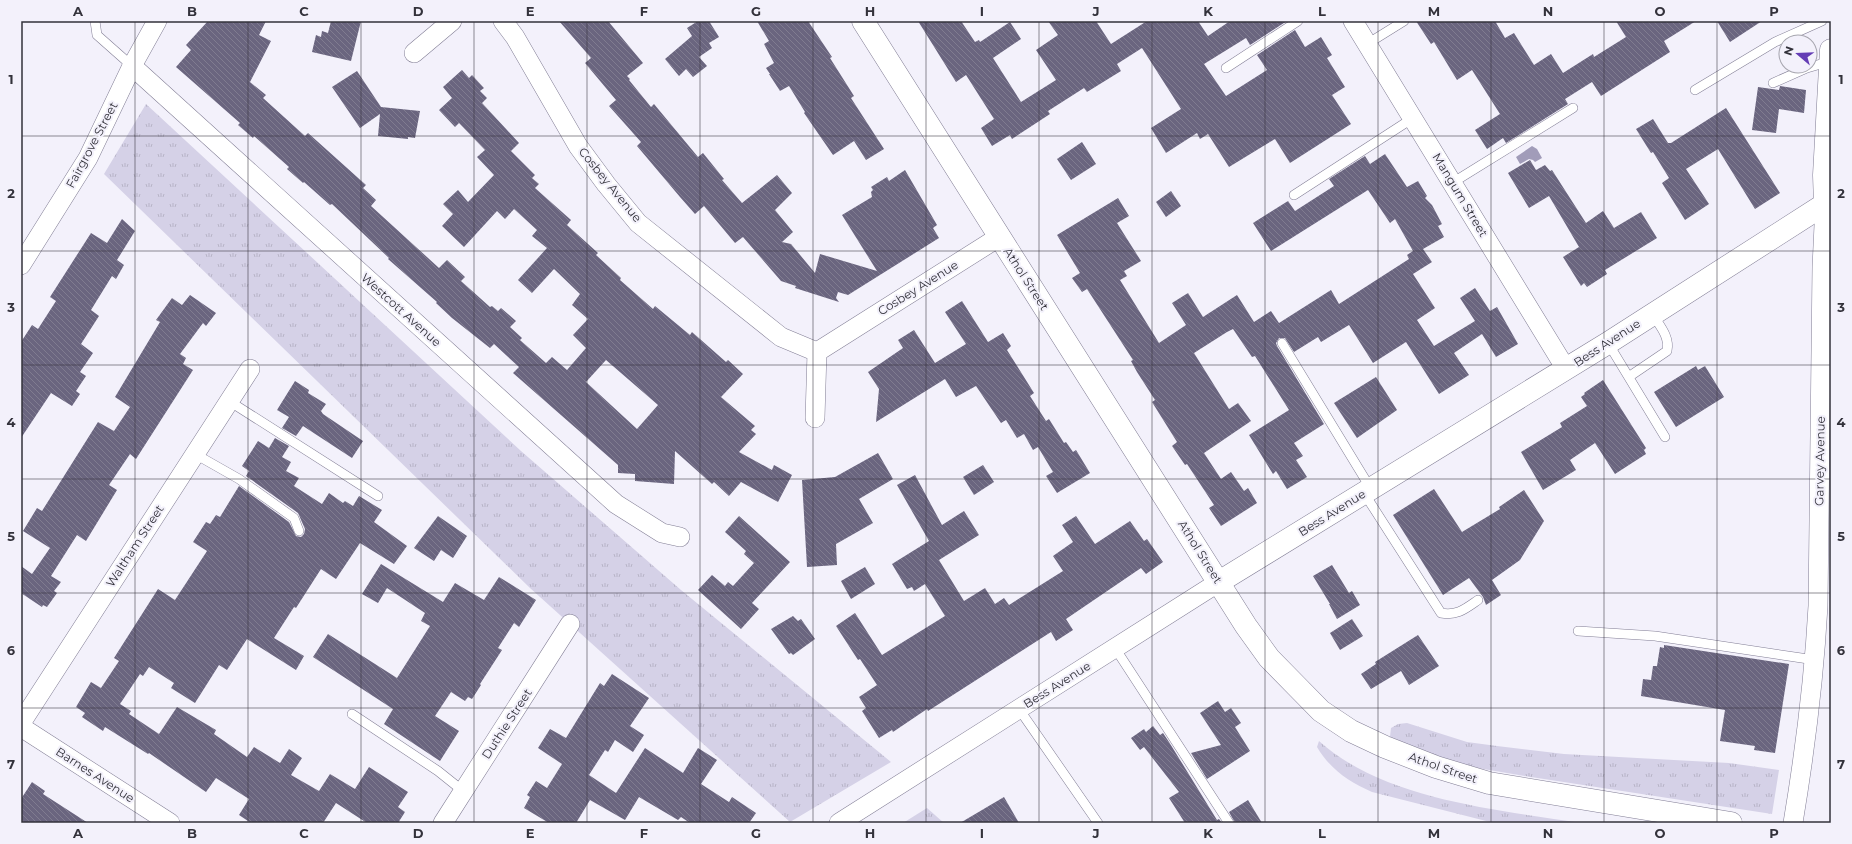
<svg xmlns="http://www.w3.org/2000/svg" width="1852" height="844" font-family="Montserrat,sans-serif">
  <style>
    .grass { fill: url(#grass-tufts) }
    .water { fill: #a19cb9 }
    .building { fill: url(#building-back-hatch); fill-rule: evenodd }
    .lines { fill: none; stroke-linecap: round; stroke-linejoin: round }
    .service-casing { stroke: #827e95; stroke-width: 10 }
    .minor-casing { stroke: #827e95; stroke-width: 20 }
    .tertiary-casing { stroke: #827e95; stroke-width: 23 }
    .motorway-casing { stroke: #827e95; stroke-width: 23 }
    .service { stroke: #fff; stroke-width: 9 }
    .minor { stroke: #fff; stroke-width: 19 }
    .tertiary { stroke: #fff; stroke-width: 22 }
    .motorway { stroke: #fff; stroke-width: 22 }
    .grid { fill: none; stroke: #33323b; stroke-width: 1; stroke-opacity: 0.55 }
    .labels { text-anchor: middle; stroke-width: 4; stroke-linejoin: round; paint-order: stroke }
    .street-label { font-size: 12px; fill: #33323b; stroke: #f3f1fb }
    .neatline { fill: none; stroke: #33323b; stroke-width: 1.5 }
    .grid-label { font-size: 13px; text-anchor: middle; font-weight: bold; fill: #33323b }
  </style>
  <defs>
    <pattern id="grass-tufts" width="24" height="20" patternUnits="userSpaceOnUse"><rect width="24" height="20" fill="#d5d1e7"/><path d="M3 7l-1-3M5 7V3M7 7l1-3M15 17l-1-3M17 17v-4M19 17l1-3" fill="none" stroke="#b7b4c7"/></pattern>
    <pattern id="building-back-hatch" width="6" height="6" patternUnits="userSpaceOnUse"><rect width="6" height="6" fill="#6a657f"/><path d="M-1 5l2 2M0 0l6 6M5-1l2 2" fill="none" stroke="#807c90"/></pattern>
  </defs>
  <rect width="100%" height="100%" fill="#f3f1fb"/>
  <g class="grass">
    <polygon points="146,104 521,451 681,590 891,762 790,822 530,588 104,174"/>
    <polygon points="1407,723 1467,742 1497,746 1564,754 1729,763 1779,770 1772,814 1531,777 1460,765 1422,753 1390,737 1391,728 1398,724"/>
    <path d="M1319,741c65,59 180,69 263,82h-88l-122,-31c-23,-10 -42,-23 -55,-45z"/>
    <polygon points="927,808 944,823 903,823"/>
  </g>
  <polygon class="water" points="1532,146 1537,149 1542,158 1535,162 1533,160 1529,159 1520,164 1516,157"/>
  <g class="building">
    <path d="M208,21h58l-7,14 12,6 -21,41 16,13 -3,3 42,38 3,-3 58,52 -3,3 13,12 -5,6 68,62 8,-8 18,17 -4,4 29,26 2,-1 6,5 3,-3 15,13 -6,6 12,11 -2,2 26,23 6,-6 15,13 19,-22 -13,-13 15,-16 -16,-14 8,-11 -26,-25 -22,24 -14,-13 29,-32 -15,-12 5,-6 -23,-21 -9,10 -8,-8 -33,36 -22,-21 11,-12 -10,-10 15,-14 10,12 26,-27 -17,-18 8,-7 -26,-27 -4,4 -16,-17 13,-12 -9,-11 19,-17 7,8 3,-3 12,13 -4,3 7,7 -5,5 37,40 -8,8 24,24 -3,3 7,6 -4,4 36,32 -4,5 31,28 -2,2 25,23 -1,2 33,29 2,-3 35,29 2,-3 34,30 2,-2 15,14 -22,23 34,29 -4,4 5,4 -17,18 33,18 2,-5 18,10 -14,27 -37,-20 -12,14 -15,-14 -2,2 -37,-33 -1,33 -39,-3v-7l-17,-1v-8l-105,-92 6,-6 -25,-23 -4,4 -38,-30 -16,-15 1,-1 -49,-43 1,-1 -57,-54 -2,1 -26,-23 -1,1 -16,-14 2,-2 -35,-31 -1,2 -15,-13 2,-2 -64,-56 15,-17 -5,-5zM606,360l52,45 -21,24 -51,-47z"/>
    <polygon points="331,21 361,21 351,61 312,52 316,35 321,37 322,31 328,33"/>
    <polygon points="559,21 608,21 643,63 627,76 630,79 629,80 651,107 654,104 698,157 703,153 724,179 722,180 742,203 777,175 792,193 775,210 793,232 782,242 791,244 815,273 820,254 877,271 842,215 872,197 871,192 873,190 871,187 887,177 889,181 905,170 937,225 933,228 939,238 848,295 838,292 836,298 839,302 795,288 796,286 781,281 743,237 735,243 704,206 695,214 680,197 637,146 641,142 609,106 616,100 585,63 591,58"/>
    <polygon points="698,21 709,21 719,37 709,43 712,48 699,57 707,66 693,77 686,69 679,76 665,59 692,36 687,28"/>
    <polygon points="757,21 808,21 832,57 830,58 854,96 851,98 884,149 866,160 854,141 833,155 804,113 805,112 789,86 780,91 769,74 770,74 766,68 774,63 764,44 769,41"/>
    <polygon points="918,21 961,21 975,42 979,40 980,42 1010,22 1021,39 993,58 1021,102 1056,80 1036,50 1058,35 1048,21 1096,21 1111,44 1147,21 1198,21 1208,36 1230,21 1287,21 1250,45 1246,38 1204,64 1226,96 1267,70 1257,55 1295,30 1305,47 1321,37 1332,55 1327,58 1345,87 1332,95 1351,124 1290,163 1275,139 1229,167 1208,134 1200,139 1197,133 1166,153 1151,128 1181,109 1142,48 1117,64 1121,71 1087,92 1084,88 1048,111 1050,114 1012,139 1010,135 992,146 981,128 994,119 966,75 956,82"/>
    <polygon points="1416,21 1495,21 1505,38 1514,33 1534,65 1551,54 1563,73 1593,54 1594,57 1626,37 1616,21 1696,21 1664,41 1670,52 1601,96 1592,82 1565,99 1568,104 1506,143 1503,138 1487,149 1475,130 1500,114 1472,70 1457,80 1434,42 1431,44"/>
    <polygon points="1717,21 1762,21 1730,42"/>
    <polygon points="357,71 381,107 420,111 415,138 408,137 408,139 378,136 380,114 360,128 332,87"/>
    <polygon points="1780,86 1806,90 1804,113 1779,109 1776,133 1752,130 1758,87 1779,90"/>
    <polygon points="1726,108 1780,193 1755,209 1718,149 1686,169 1709,204 1685,220 1662,183 1669,178 1653,152 1651,153 1636,129 1653,119 1668,143 1671,143"/>
    <polygon points="1082,142 1096,164 1071,180 1057,159"/>
    <polygon points="1385,154 1407,187 1418,181 1427,196 1425,198 1432,205 1442,224 1438,226 1444,237 1423,249 1432,262 1413,274 1435,308 1417,320 1434,346 1475,321 1460,298 1475,288 1490,311 1497,307 1518,344 1496,357 1482,334 1454,353 1469,375 1439,394 1406,342 1373,363 1349,325 1321,342 1318,337 1294,352 1285,338 1279,338 1276,343 1277,346 1324,424 1294,443 1303,456 1296,460 1307,477 1287,489 1276,471 1273,474 1249,435 1289,410 1255,356 1252,357 1233,329 1227,332 1194,353 1229,409 1238,403 1251,421 1204,453 1221,479 1231,472 1244,491 1248,488 1257,503 1221,526 1209,508 1214,505 1187,464 1185,465 1172,446 1177,442 1152,402 1155,400 1137,372 1131,361 1133,360 1087,289 1082,292 1072,278 1080,273 1057,235 1118,198 1129,216 1117,223 1141,261 1124,271 1127,276 1120,280 1159,343 1186,325 1172,303 1188,293 1203,317 1237,295 1254,322 1271,311 1279,323 1331,290 1339,304 1409,259 1407,255 1413,251 1395,219 1390,223 1368,190 1271,251 1253,223 1288,201 1295,211 1334,186 1329,179 1365,156 1370,164"/>
    <polygon points="1530,160 1536,170 1545,165 1550,171 1552,170 1586,223 1603,211 1614,228 1641,212 1657,238 1605,270 1607,274 1587,287 1584,283 1581,286 1563,257 1579,247 1549,196 1529,208 1508,173"/>
    <polygon points="1171,191 1181,206 1166,217 1156,202"/>
    <polygon points="122,219 135,231 117,260 124,265 116,279 112,276 91,310 99,316 81,344 93,353 80,372 86,376 76,391 80,394 72,406 51,393 21,438 21,342 32,325 38,329 56,301 50,297 91,233 107,243"/>
    <polygon points="190,295 216,313 206,326 203,323 180,354 186,358 183,364 193,370 136,459 130,454 109,485 117,490 86,541 77,535 51,576 61,582 54,591 57,593 47,607 43,605 42,607 21,593 21,566 32,574 50,548 23,531 37,508 42,511 98,422 114,431 130,407 115,397 160,322 156,320 172,298 182,305"/>
    <polygon points="962,301 988,342 1003,333 1011,346 1007,350 1034,393 1030,396 1046,421 1049,419 1064,443 1066,442 1073,452 1076,450 1090,473 1057,493 1046,476 1053,472 1038,447 1033,450 1024,434 1017,438 1006,420 1001,423 976,386 956,397 945,379 876,422 879,389 868,372 903,348 898,340 914,330 935,363 966,344 945,312"/>
    <polygon points="1696,366 1698,370 1705,366 1724,397 1676,427 1654,392"/>
    <polygon points="1376,377 1397,410 1357,438 1334,403"/>
    <polygon points="1603,380 1646,448 1644,450 1646,454 1615,474 1595,443 1570,460 1576,470 1543,490 1521,452 1562,427 1560,423 1587,406 1581,397 1585,394 1584,393"/>
    <polygon points="295,381 309,390 308,393 326,404 321,411 323,414 363,441 352,458 303,426 296,436 282,428 289,417 277,410"/>
    <polygon points="275,438 289,446 282,457 291,462 286,471 299,478 294,486 322,504 329,493 343,503 345,501 353,506 359,496 382,510 374,522 407,546 394,564 360,543 336,579 321,569 296,608 294,607 274,638 304,656 296,670 247,639 227,670 219,665 195,703 171,688 174,683 149,667 143,676 140,674 120,704 131,711 129,714 159,734 177,707 216,730 214,734 247,757 254,747 280,763 289,749 302,758 291,775 319,791 330,774 355,789 369,767 408,792 398,807 405,812 398,823 367,823 336,803 323,823 251,823 239,815 249,799 216,778 206,792 149,753 148,754 105,727 103,731 82,717 85,713 76,707 91,682 101,688 119,661 114,658 158,589 175,600 207,551 193,542 206,522 210,524 216,515 220,517 239,486 289,522 296,536 301,537 304,534 305,529 298,513 246,476 249,471 242,466 258,441 269,448"/>
    <polygon points="878,453 893,479 859,499 873,523 836,544 837,565 807,567 802,480 835,477"/>
    <polygon points="983,465 994,482 974,495 963,477"/>
    <polygon points="915,475 942,525 964,511 979,535 939,560 964,601 985,588 995,604 1004,598 1009,605 1063,571 1053,556 1073,542 1062,525 1076,516 1095,544 1130,521 1144,541 1147,539 1163,562 1146,574 1141,568 1066,619 1073,630 1056,641 1051,632 928,711 927,709 893,732 892,730 879,738 862,711 866,708 859,697 877,685 860,659 858,660 836,626 855,613 882,655 945,616 925,584 914,591 912,587 907,589 892,564 929,541 897,485"/>
    <polygon points="1434,489 1462,532 1500,509 1499,507 1524,490 1544,521 1520,560 1492,580 1501,595 1486,605 1483,597 1469,578 1443,595 1393,515"/>
    <polygon points="438,516 467,536 453,558 441,550 434,561 414,548"/>
    <polygon points="739,516 790,562 752,603 759,609 741,629 698,590 712,575 725,586 728,582 733,586 754,563 744,554 746,551 725,532"/>
    <polygon points="381,564 443,602 455,583 484,600 499,577 536,600 519,627 514,623 498,648 502,650 480,684 481,685 472,699 468,697 465,701 451,692 435,716 459,731 440,761 384,724 393,709 313,657 328,634 397,678 430,626 421,621 425,613 387,588 378,603 362,594"/>
    <polygon points="1332,565 1349,593 1352,591 1360,605 1337,619 1329,604 1330,604 1313,576"/>
    <polygon points="865,567 875,584 851,599 841,581"/>
    <polygon points="793,616 798,621 801,619 815,639 793,655 791,653 789,654 771,629"/>
    <polygon points="1352,619 1363,636 1340,650 1330,633"/>
    <polygon points="1418,635 1439,666 1409,685 1401,671 1371,689 1361,674 1376,664 1375,662"/>
    <polygon points="1664,645 1789,664 1775,753 1754,750 1755,746 1720,741 1725,710 1641,696 1643,679 1651,680 1653,666 1657,666 1660,647 1664,648"/>
    <polygon points="612,674 649,698 630,726 644,735 633,752 615,740 608,752 605,750 589,775 616,793 645,748 683,773 698,748 717,760 701,784 729,802 732,797 756,813 749,823 690,823 681,817 678,820 639,797 625,820 590,800 576,823 549,823 524,808 530,797 527,795 536,781 547,788 562,764 538,748 550,729 566,738 600,683 604,686"/>
    <polygon points="1218,701 1225,712 1231,708 1241,723 1235,727 1250,751 1207,779 1191,753 1221,745 1200,713"/>
    <polygon points="1153,726 1160,735 1163,733 1169,742 1217,820 1219,819 1222,823 1185,823 1169,798 1179,792 1144,747 1140,750 1131,738 1144,729 1146,732"/>
    <polygon points="32,782 45,791 43,794 88,823 21,823 21,799"/>
    <polygon points="1004,797 1019,823 960,823"/>
    <polygon points="1248,800 1262,823 1235,823 1229,812"/>
  </g>
  <g class="lines">
    <g class="service-casing">
      <g id="service">
        <polyline points="95,21 97,35 132,66"/>
        <polyline points="1367,44 1404,21"/>
        <polyline points="1226,68 1298,21"/>
        <polyline points="1773,83 1807,68 1831,61"/>
        <polyline points="1695,90 1775,42 1822,21"/>
        <polyline points="1452,183 1573,108"/>
        <polyline points="1294,195 1413,118"/>
        <polyline points="1282,343 1371,489"/>
        <polyline points="1608,343 1665,437"/>
        <path d="M1630,376l37,-25c3,-14 -7,-25 -14,-36"/>
        <polyline points="229,401 378,496"/>
        <polyline points="195,454 239,479 294,518 299,531"/>
        <path d="M1364,493l77,120c16,3 24,-4 37,-13"/>
        <polyline points="1578,631 1655,636 1815,660"/>
        <polyline points="1115,648 1229,823"/>
        <polyline points="1019,709 1098,823"/>
        <polyline points="352,714 438,771 463,791"/>
      </g>
    </g>
    <g class="minor-casing">
      <g id="minor">
        <polyline points="503,21 515,37 578,146 606,184 638,223 781,337 817,352 815,418"/>
        <polyline points="1353,21 1566,369"/>
        <polyline points="414,53 452,21"/>
        <polyline points="132,66 616,504 662,533 680,537"/>
        <polyline points="21,265 88,158 132,66 157,21"/>
        <polyline points="817,352 999,237"/>
        <polyline points="21,723 250,369"/>
        <polyline points="21,727 170,823"/>
        <polyline points="443,823 570,624"/>
        <polyline points="839,823 1219,582"/>
        <path d="M1793,823c12,-72 21,-144 25,-217l4,-339 3,-63"/>
      </g>
    </g>
    <g class="tertiary-casing">
      <g id="tertiary">
        <polyline points="863,21 1246,626 1269,658 1321,711 1351,731 1385,747 1436,767 1489,783 1731,823"/>
        <polyline points="1219,582 1608,343 1825,204 1824,175 1831,50"/>
      </g>
    </g>
    <g class="motorway-casing">
      <polyline id="motorway" points="1825,204 1831,203"/>
    </g>
    <use href="#service" class="service"/>
    <use href="#minor" class="minor"/>
    <use href="#tertiary" class="tertiary"/>
    <use href="#motorway" class="motorway"/>
  </g>
  <path class="grid" d="M135,21v802M248,21v802M361,21v802M474,21v802M587,21v802M700,21v802M813,21v802M926,21v802M1039,21v802M1152,21v802M1265,21v802M1378,21v802M1491,21v802M1604,21v802M1717,21v802M21,136h1810M21,251h1810M21,365h1810M21,479h1810M21,593h1810M21,708h1810"/>
  <g class="labels">
    <g class="street-label">
      <text transform="translate(92 145) rotate(-62)" y="4">Fairgrove Street</text>
      <text transform="translate(610 185) rotate(51)" y="4">Cosbey Avenue</text>
      <text transform="translate(1460 195) rotate(59)" y="4">Mangum Street</text>
      <text transform="translate(1026 279) rotate(57)" y="4">Athol Street</text>
      <text transform="translate(918 288) rotate(-32)" y="4">Cosbey Avenue</text>
      <text transform="translate(401 310) rotate(42)" y="4">Westcott Avenue</text>
      <text transform="translate(1607 343) rotate(-33)" y="4">Bess Avenue</text>
      <text transform="translate(1820 461) rotate(-89)" y="4">Garvey Avenue</text>
      <text transform="translate(1332 513) rotate(-32)" y="4">Bess Avenue</text>
      <text transform="translate(135 546) rotate(-57)" y="4">Waltham Street</text>
      <text transform="translate(1200 552) rotate(58)" y="4">Athol Street</text>
      <text transform="translate(1057 685) rotate(-32)" y="4">Bess Avenue</text>
      <text transform="translate(507 724) rotate(-57)" y="4">Duthie Street</text>
      <text transform="translate(1443 768) rotate(19)" y="4">Athol Street</text>
      <text transform="translate(95 775) rotate(33)" y="4">Barnes Avenue</text>
    </g>
  </g>
  <rect width="1852" height="844" fill="none" stroke="#f3f1fb" stroke-width="44"/>
  <g transform="translate(1798 54) rotate(289)"><circle r="19" fill="#f3f1fb" stroke="#a6a5ae"/>
  <path d="M0-3L7 15L0 10L-7 15Z" fill="#643db5"/>
  <text y="-6" font-size="11" font-weight="bold" text-anchor="middle" fill="#33323b">N</text>
  </g>
  <rect x="22" y="22" width="1808" height="800" class="neatline"/>
  <g class="grid-label">
    <text x="78" y="16">A</text>
    <text x="192" y="16">B</text>
    <text x="304" y="16">C</text>
    <text x="418" y="16">D</text>
    <text x="530" y="16">E</text>
    <text x="644" y="16">F</text>
    <text x="756" y="16">G</text>
    <text x="870" y="16">H</text>
    <text x="982" y="16">I</text>
    <text x="1096" y="16">J</text>
    <text x="1208" y="16">K</text>
    <text x="1322" y="16">L</text>
    <text x="1434" y="16">M</text>
    <text x="1548" y="16">N</text>
    <text x="1660" y="16">O</text>
    <text x="1774" y="16">P</text>
    <text x="11" y="84">1</text>
    <text x="1841" y="84">1</text>
    <text x="11" y="198">2</text>
    <text x="1841" y="198">2</text>
    <text x="11" y="312">3</text>
    <text x="1841" y="312">3</text>
    <text x="11" y="427">4</text>
    <text x="1841" y="427">4</text>
    <text x="11" y="541">5</text>
    <text x="1841" y="541">5</text>
    <text x="11" y="655">6</text>
    <text x="1841" y="655">6</text>
    <text x="11" y="769">7</text>
    <text x="1841" y="769">7</text>
    <text x="78" y="838">A</text>
    <text x="192" y="838">B</text>
    <text x="304" y="838">C</text>
    <text x="418" y="838">D</text>
    <text x="530" y="838">E</text>
    <text x="644" y="838">F</text>
    <text x="756" y="838">G</text>
    <text x="870" y="838">H</text>
    <text x="982" y="838">I</text>
    <text x="1096" y="838">J</text>
    <text x="1208" y="838">K</text>
    <text x="1322" y="838">L</text>
    <text x="1434" y="838">M</text>
    <text x="1548" y="838">N</text>
    <text x="1660" y="838">O</text>
    <text x="1774" y="838">P</text>
  </g>
</svg>
